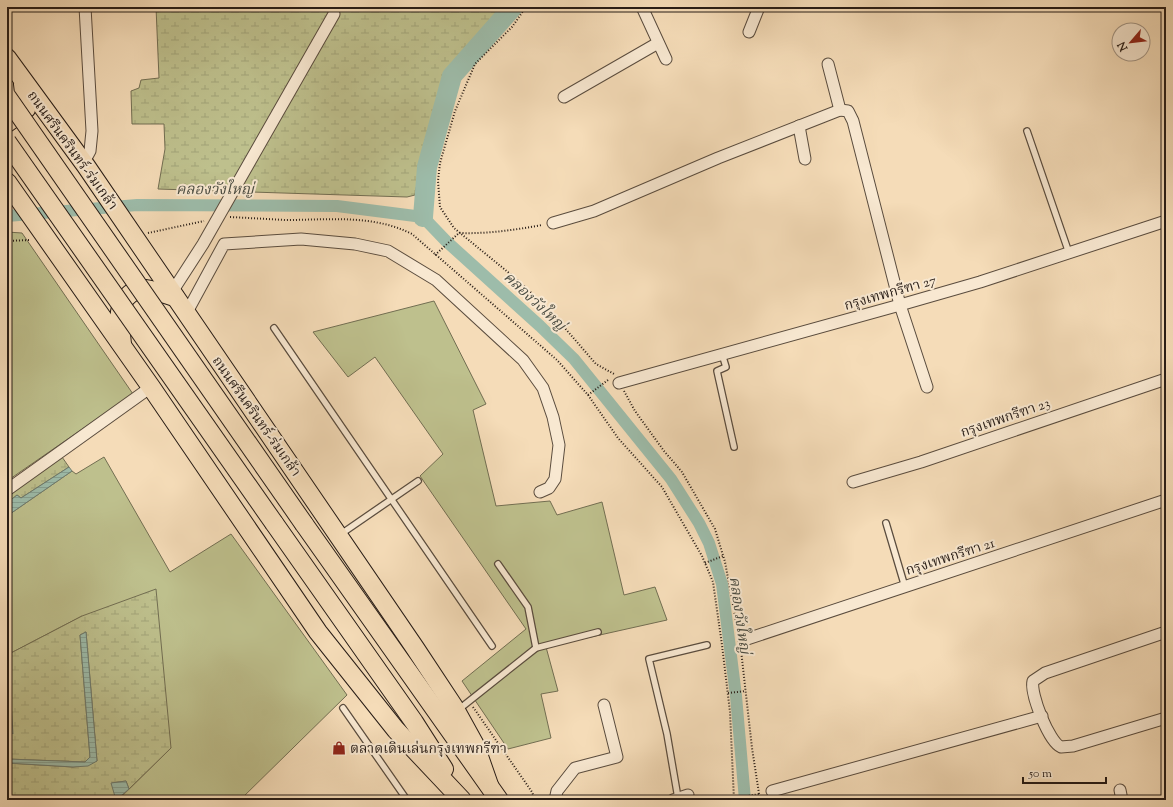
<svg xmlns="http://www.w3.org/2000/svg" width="1173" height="807" font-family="'Sorts Mill Goudy','Noto Serif Thai',serif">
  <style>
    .grass { fill: #bec08d; stroke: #726e52 }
    .wetland { fill: url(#wetland-marsh); stroke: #726e52 }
    .water { fill: url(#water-rules); stroke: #6e7c6f }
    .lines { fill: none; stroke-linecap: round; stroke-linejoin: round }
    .canal { stroke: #9dbcaa; stroke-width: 12 }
    .river { stroke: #9dbcaa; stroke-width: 20 }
    .lane-casing { stroke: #5a4c3e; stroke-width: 8 }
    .street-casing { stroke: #5a4c3e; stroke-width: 13 }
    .primary-casing { stroke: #271c16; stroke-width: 20 }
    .path { stroke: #271c16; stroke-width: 2; stroke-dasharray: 1 2; stroke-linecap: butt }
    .lane { stroke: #f8e8d1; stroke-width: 5.5 }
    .street { stroke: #f8e8d1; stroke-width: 11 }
    .primary { stroke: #f5dcb8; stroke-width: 18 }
    .primary-bridge-casing { stroke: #271c16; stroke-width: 20; stroke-linecap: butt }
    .primary-bridge { stroke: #f5dcb8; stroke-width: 18 }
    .labels { text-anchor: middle; stroke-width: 4; stroke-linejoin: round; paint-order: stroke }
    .street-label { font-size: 14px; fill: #271c16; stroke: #f8e8d1 }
    .poi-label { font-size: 14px; fill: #271c16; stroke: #f8e8d1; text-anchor: start }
    .water-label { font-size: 15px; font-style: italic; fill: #4a4c42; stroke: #f8e8d1 }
  </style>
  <defs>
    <pattern id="wetland-marsh" width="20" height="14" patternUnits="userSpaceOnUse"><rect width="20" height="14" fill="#bec08d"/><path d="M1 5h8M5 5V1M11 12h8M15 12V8" fill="none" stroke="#a3a479"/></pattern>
    <pattern id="water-rules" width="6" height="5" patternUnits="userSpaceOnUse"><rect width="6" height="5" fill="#9dbcaa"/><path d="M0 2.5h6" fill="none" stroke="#87a192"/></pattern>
  </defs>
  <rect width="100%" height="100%" fill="#f5dcb8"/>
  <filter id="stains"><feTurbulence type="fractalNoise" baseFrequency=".005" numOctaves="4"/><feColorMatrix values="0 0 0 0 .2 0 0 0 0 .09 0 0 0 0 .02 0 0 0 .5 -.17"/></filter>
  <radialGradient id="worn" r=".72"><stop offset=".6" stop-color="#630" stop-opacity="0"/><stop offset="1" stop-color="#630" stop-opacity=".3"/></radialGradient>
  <g class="grass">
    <polygon points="7,232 22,233 133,394 7,481"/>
    <polygon points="434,301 486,404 473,410 496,506 550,501 557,515 602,502 624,595 655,587 667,620 546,647 558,691 541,694 551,738 508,749 462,681 526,629 420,476 443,454 375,357 348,377 313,332"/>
    <polygon points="104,457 170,572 231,534 347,695 240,800 118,800 171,748 82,616 9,654 7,637 7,516 72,471 76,474"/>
  </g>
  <g class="wetland">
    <polygon points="156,7 504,7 463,53 444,77 424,144 415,195 407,197 158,189 165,149 164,124 132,124 131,91 139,88 141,80 159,78"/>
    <polygon points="62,457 69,467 21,498 17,495 7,503 7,495"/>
    <polygon points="156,589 171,748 129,789 126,781 112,783 116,800 7,800 7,763 73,767 97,761 86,632 80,635 90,757 85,762 7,759 7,729 12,733 9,654 82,616"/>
  </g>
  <g class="water">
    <polygon points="69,467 72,471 7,516 7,503 17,495 21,498"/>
    <polygon points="86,632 97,761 88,766 73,767 7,763 7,759 85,762 90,757 80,635"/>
    <polygon points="7,637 13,734 7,729"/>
    <polygon points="126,781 129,789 116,800 111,783"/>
  </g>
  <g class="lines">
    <polyline class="canal" points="7,216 137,205 337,206 423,217 446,241 540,326 574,359 671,479 699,523 709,543 722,584 736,696 745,800"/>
    <polyline class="river" points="423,217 427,167 452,76 513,7"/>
    <g class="lane-casing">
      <g id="lane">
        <polyline points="1027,131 1069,253"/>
        <polyline points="274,328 492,646"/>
        <polyline points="722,354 726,367 717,371 734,447"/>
        <polyline points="886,523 905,587"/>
        <polyline points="341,534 418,481"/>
        <polyline points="498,564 528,607 536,648"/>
        <polyline points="343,708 407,800"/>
        <polyline points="458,710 536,648 598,632"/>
        <polyline points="678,798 667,734 649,659 707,645"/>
      </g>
    </g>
    <g class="street-casing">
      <g id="street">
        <polyline points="642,7 666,59"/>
        <polyline points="749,32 759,7"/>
        <polyline points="828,64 840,110"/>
        <polyline points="564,97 658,43"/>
        <polyline points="799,126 805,159"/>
        <polyline points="83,164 90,151 92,131 85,7"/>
        <polyline points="553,223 594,211 718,158 840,110 848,111 853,121 900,305 927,387"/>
        <polyline points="172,292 203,244 334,14"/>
        <polyline points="186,314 224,244 301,239 355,244 388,251 436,280 523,360 543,388 553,417 559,445 555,479 549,488 540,492"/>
        <polyline points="619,383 900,305 980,282 1166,221"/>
        <polyline points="853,482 921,462 1166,379"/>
        <polyline points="7,490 151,387"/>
        <path d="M1166,632l-121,41 -12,8c-3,13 16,61 28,66l12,-1 93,-28"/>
        <polyline points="744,640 1166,500"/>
        <polyline points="1120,790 1122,800"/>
        <polyline points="772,791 1042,716"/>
        <polyline points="555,800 557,791 575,768 617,757 604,705"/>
        <polyline points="673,800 688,795"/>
      </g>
    </g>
    <g class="primary-casing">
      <g id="primary">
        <polyline points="7,58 86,166 415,648 454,707 475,745 489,785"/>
        <polyline points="7,123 26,109 23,84"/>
        <polyline points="7,182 151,387 318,632 396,730 462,800"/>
        <path d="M122,345c-1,-18 -8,-39 8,-51 4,-3 10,-6 15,-5 10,1 20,5 30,8"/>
        <polyline points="274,523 414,722 444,769"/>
        <polyline points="304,524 499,800"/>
      </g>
    </g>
    <g class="path">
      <polyline points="526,7 512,27 475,64 455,111 440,163 438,181 440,207 454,228 520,282 550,311 596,364 614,374"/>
      <path d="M230,217c19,1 37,2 55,3 44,0 87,-6 127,14l145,126 31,35 30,43 44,49 40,69 11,26 9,63 8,67 4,88"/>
      <polyline points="148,233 204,221"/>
      <polyline points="7,241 30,240"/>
      <path d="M435,255l24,-22c29,1 55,-3 83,-8"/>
      <polyline points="624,391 635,411 664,451 682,472 715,529 725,562 738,632"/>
      <polyline points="588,395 608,380"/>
      <polyline points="705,563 723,556"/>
      <polyline points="741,650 752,748 760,800"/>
      <polyline points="728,693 746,691"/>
      <polyline points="473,707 532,792 535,800"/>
      <polyline points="734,798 760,794"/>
    </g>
    <use href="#lane" class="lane"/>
    <use href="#street" class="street"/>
    <use href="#primary" class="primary"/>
    <g class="primary-bridge-casing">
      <g id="primary-bridge">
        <polyline points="7,97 304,524"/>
        <polyline points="7,142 274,523"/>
      </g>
    </g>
    <use href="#primary-bridge" class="primary-bridge"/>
  </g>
  <defs>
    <g id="shop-bare" transform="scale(1.08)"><path d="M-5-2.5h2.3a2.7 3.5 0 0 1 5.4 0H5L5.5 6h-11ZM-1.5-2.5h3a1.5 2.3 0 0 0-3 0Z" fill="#8f2418" stroke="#f8e8d1" stroke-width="2.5" paint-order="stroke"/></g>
  </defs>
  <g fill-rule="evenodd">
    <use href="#shop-bare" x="339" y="748"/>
  </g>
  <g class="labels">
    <g class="street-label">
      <text transform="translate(73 150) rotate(54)" y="5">ถนนศรีนครินทร์-ร่มเกล้า</text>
      <text transform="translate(890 292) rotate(-16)" y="5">กรุงเทพกรีฑา 27</text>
      <text transform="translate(257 416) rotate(55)" y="5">ถนนศรีนครินทร์-ร่มเกล้า</text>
      <text transform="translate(1005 417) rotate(-19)" y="5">กรุงเทพกรีฑา 23</text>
      <text transform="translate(950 556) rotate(-18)" y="5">กรุงเทพกรีฑา 21</text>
    </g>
    <g class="poi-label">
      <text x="350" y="753">ตลาดเดินเล่นกรุงเทพกรีฑา</text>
    </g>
    <g class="water-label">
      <text x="215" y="194">คลองวังใหญ่</text>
      <text transform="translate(535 301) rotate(43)" y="5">คลองวังใหญ่</text>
      <text transform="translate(740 615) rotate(82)" y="5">คลองวังใหญ่</text>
    </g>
  </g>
  <rect width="1173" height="807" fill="none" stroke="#f5dcb8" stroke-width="24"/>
  <rect x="8" y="8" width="1157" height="791" fill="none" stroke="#271c16" stroke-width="2"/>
  <rect x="12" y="12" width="1149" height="783" fill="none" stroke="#271c16"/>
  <g transform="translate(1131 42) rotate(242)"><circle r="19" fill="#f8e8d1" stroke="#a49686"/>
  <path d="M0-3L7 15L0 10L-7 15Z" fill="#8f2418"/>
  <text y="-6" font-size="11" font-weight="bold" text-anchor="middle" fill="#271c16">N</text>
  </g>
  <path d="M1023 777v6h83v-6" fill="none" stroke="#271c16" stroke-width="2"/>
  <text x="1029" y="777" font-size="12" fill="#271c16" stroke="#f8e8d1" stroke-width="3" paint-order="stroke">50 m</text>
  <rect width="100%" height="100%" filter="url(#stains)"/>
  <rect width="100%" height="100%" fill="url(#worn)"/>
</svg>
